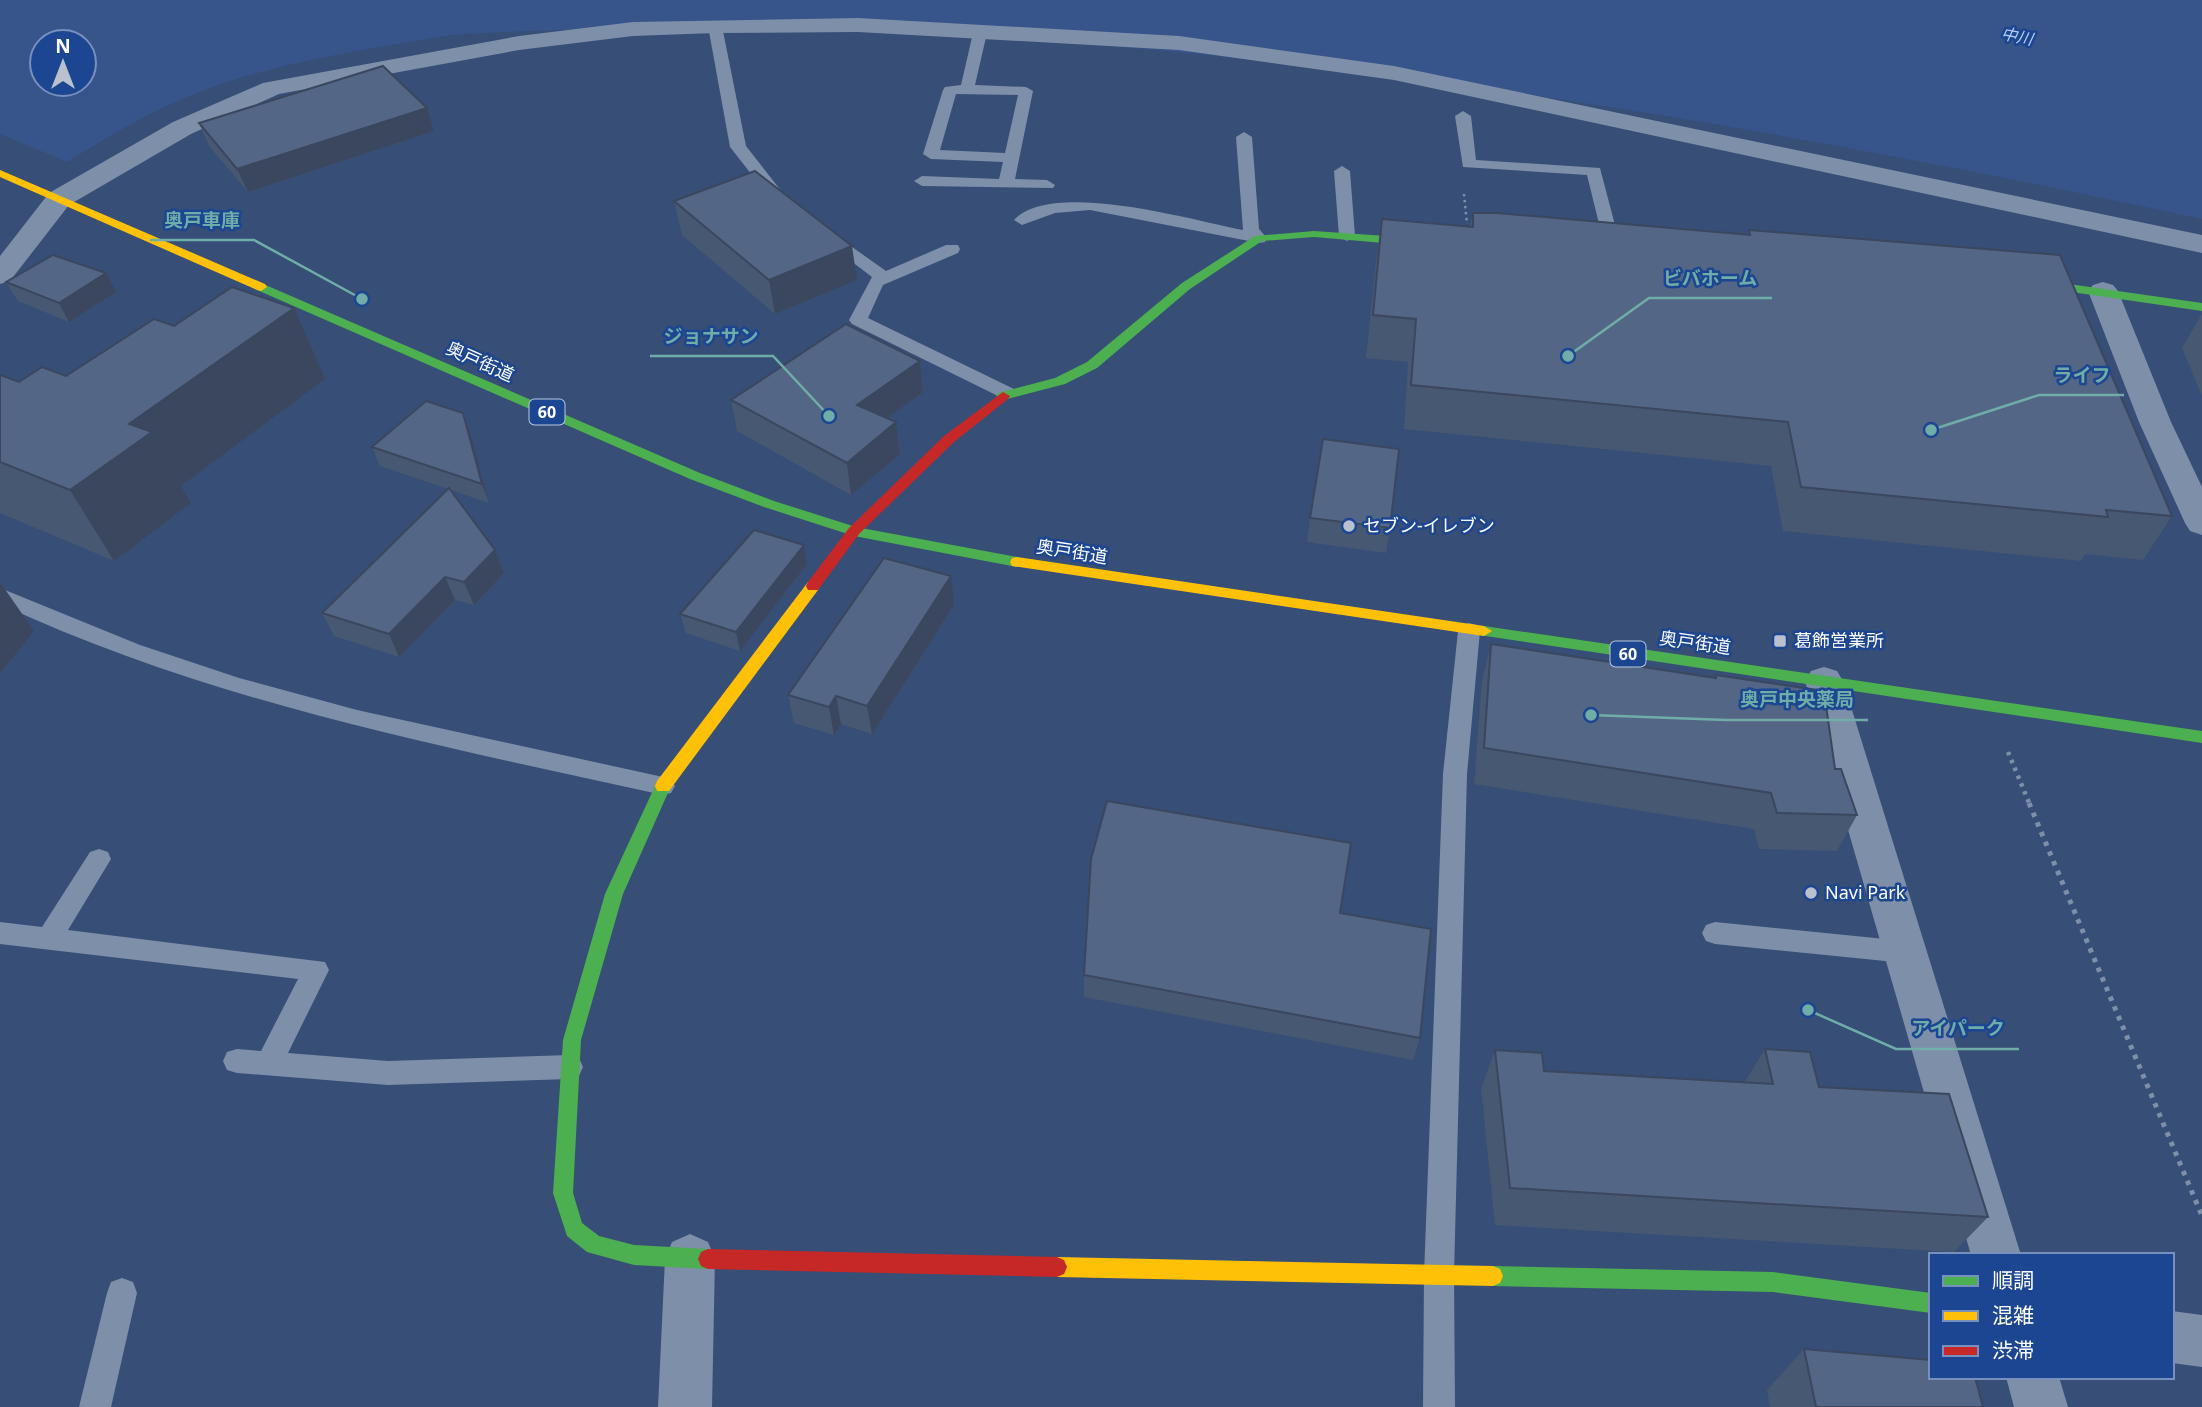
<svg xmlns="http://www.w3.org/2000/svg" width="2202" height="1407" font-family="'Noto Sans','Noto Sans JP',sans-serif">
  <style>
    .water { fill: #37548b; fill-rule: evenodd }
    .pier { fill: #374e76 }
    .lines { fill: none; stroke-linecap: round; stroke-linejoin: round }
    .path-far2 { stroke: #7e8fa9; stroke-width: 2.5; stroke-dasharray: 2.5 3.5; stroke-linecap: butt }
    .path-far1 { stroke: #7e8fa9; stroke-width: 4.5; stroke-dasharray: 3.5 5; stroke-linecap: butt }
    .path { stroke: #7e8fa9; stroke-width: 5; stroke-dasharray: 4.5 6; stroke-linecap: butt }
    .lane { fill: #7e8fa9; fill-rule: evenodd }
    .street { fill: #7e8fa9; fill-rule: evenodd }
    .fast { fill: #4caf50; fill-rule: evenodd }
    .slow { fill: #ffc107; fill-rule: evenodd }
    .jam { fill: #c62828; fill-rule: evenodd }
    .wall { fill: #475873 }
    .shaded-wall { fill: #3a475e }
    .building { fill: #536686; stroke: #3a475e; stroke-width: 2 }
    .poi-dot { fill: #b9c1cf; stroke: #1c4691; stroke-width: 2.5 }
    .labels { text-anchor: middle; stroke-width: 5; stroke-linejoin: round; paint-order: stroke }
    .far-water-label { font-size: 16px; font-style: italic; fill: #b8cff5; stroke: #1c4691 }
    .shield { fill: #1c4691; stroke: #bbc8de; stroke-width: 2 }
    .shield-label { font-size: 16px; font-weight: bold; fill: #fff }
    .street-label { font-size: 18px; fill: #fff; stroke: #1c4691 }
    .poi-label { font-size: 18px; fill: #fff; stroke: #1c4691; text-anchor: start }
    .leader { fill: none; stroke: #6fada8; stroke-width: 2.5 }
    .callout-dot { fill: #6fada8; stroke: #1c4691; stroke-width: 2.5 }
    .callout-label { font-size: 19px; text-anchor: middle; font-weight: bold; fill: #6fada8; stroke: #1c4691; stroke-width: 5; stroke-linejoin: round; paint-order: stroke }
  </style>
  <rect width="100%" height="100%" fill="#374e76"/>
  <path class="water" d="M0,0h2202v219c-560,-121 -1177,-219 -1751,-184 -85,15 -173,26 -254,58 -70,27 -133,72 -197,112zM42,42h42v42h-42z"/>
  <polygon class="pier" points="0,134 72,164 0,208"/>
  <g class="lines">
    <polyline class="path-far2" points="1464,194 1467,224"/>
    <polyline class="path-far1" points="2008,752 2030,805"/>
    <polyline class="path" points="2029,803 2202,1216"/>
    <g class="lane">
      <polygon points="715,22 722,26 746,146 782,192 782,198 770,198 730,147 708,26"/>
      <path d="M980,29l7,4 -12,52 51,2 7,4 -18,88 32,1 8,5 -2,3 -131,-2 -8,-5 8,-5 77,3 4,-17 -72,-3 -8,-5 20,-64 2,-3 16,-2 12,-52zM956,94l62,1 -13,58 -65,-3z"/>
      <polygon points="1463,111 1471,116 1476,160 1600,168 1621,248 1619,252 1613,253 1605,248 1587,175 1463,167 1455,116"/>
      <path d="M1244,132l8,5 7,92 8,9 -2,4 -6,1 -169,-33 -35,3 -33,12 -8,-5c37,-41 179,0 229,10l-7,-93z"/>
      <polygon points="1342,166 1350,171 1355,236 1347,241 1339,236 1334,171"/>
      <polygon points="828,230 886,271 946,245 958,245 960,249 958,253 883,285 868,318 1014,389 1016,393 1014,397 1000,397 852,324 849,320 872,277 822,239 820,235 822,231"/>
      <path d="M0,588l140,57 99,33 118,32 306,67 8,2 4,7 -4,7 -8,2c-226,-50 -452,-93 -663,-191z"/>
      <polygon points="1469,623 1477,625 1480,631 1467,774 1454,1275 1455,1407 1423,1407 1424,1275 1443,774 1458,631 1461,625"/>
      <polygon points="99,849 108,852 111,859 68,930 325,962 329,970 288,1053 388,1061 569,1055 579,1058 583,1067 579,1076 569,1079 388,1085 237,1073 227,1070 223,1061 227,1052 237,1049 261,1051 298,979 0,944 0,922 42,927 90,852"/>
      <polygon points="1715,922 1905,941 1914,944 1918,952 1914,960 1905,963 1715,944 1706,941 1702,933 1706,925"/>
      <polygon points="122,1278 133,1282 137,1293 111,1407 79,1407 107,1293 111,1282"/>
    </g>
    <g class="street">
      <polygon points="858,18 1179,36 1394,66 2202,235 2202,253 1394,80 1179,50 858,32 715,33 633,36 519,50 279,94 191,134 69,205 10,281 0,284 0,256 49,193 173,122 263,83 519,36 633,22"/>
      <polygon points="2103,282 2113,285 2118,291 2171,422 2202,487 2202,535 2190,531 2185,523 2139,422 2088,291 2093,285"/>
      <polygon points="1824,667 1837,671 1843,681 2021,1255 1971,1255 1805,681 1811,671"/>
      <polygon points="690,1234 708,1242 715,1259 712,1407 658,1407 665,1259 672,1242"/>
      <polygon points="2172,1311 2202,1315 2202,1367 2172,1363"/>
      <polygon points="2006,1377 2059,1377 2068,1407 2014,1407"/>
    </g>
    <g class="fast">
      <polygon points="1314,231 1430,239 1436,243 1430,247 1314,237 1262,241 1190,289 1097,368 1065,384 1003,400 996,396 998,393 1055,378 1087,362 1182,283 1255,236"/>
      <polygon points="2020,277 2202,303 2202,311 2016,284 2014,281"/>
      <polygon points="261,283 700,473 774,501 856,527 1017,557 1024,562 1017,567 854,536 764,507 690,479 257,290 255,287"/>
      <polygon points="1484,626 2202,731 2202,743 1479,635 1476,631"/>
      <polygon points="663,780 669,781 671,786 623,894 581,1040 573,1193 582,1223 599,1236 634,1245 708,1249 715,1252 718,1259 715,1266 708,1269 634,1265 587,1252 567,1236 553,1193 563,1040 605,894 655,786 657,781"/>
      <polygon points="1493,1266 1773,1272 1931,1293 1931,1313 1773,1292 1493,1286 1486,1283 1483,1276 1486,1269"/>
    </g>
    <g class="slow">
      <polygon points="0,170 265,284 267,287 261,291 257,290 0,177"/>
      <polygon points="1017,557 1484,626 1492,631 1484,636 1012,566 1010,562 1012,558"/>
      <polygon points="813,581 820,586 818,590 669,791 657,791 655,786 657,781 808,582"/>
      <polygon points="1057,1257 1493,1266 1500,1269 1503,1276 1500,1283 1493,1286 1057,1277 1050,1274 1047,1267 1050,1260"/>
    </g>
    <g class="jam">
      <polygon points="1003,392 1010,396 1008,399 954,442 859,534 818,590 808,590 806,586 808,582 849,528 944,436"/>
      <polygon points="708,1249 1057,1257 1064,1260 1067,1267 1064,1274 1057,1277 708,1269 701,1266 698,1259 701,1252"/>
    </g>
  </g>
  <g class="wall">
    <polygon points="427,108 434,131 248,192 209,146 199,123"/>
    <polygon points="674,201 857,280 775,314 682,235"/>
    <polygon points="1473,213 1748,235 1749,230 2172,516 2143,560 2085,554 2081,561 1783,531 1771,466 1404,429 1408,362 1366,358 1376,261 1382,219 1470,226"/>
    <polygon points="6,282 116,292 69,322 18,301"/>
    <polygon points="2202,314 2202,396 2182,348"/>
    <polygon points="920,361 923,392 886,418 896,422 900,454 851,495 737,431 731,400"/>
    <polygon points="0,375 19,382 66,376 325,379 181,486 191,503 114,561 0,513"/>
    <polygon points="463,413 470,432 489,503 451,490 495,550 504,573 474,605 455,600 399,657 334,636 322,613 448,489 380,466 372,447"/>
    <polygon points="1310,518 1390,528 1386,553 1307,542"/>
    <polygon points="804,545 807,564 740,651 686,633 680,614"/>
    <polygon points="954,605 872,734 841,724 834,735 794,723 788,695"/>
    <polygon points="1491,644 1715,678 1716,675 1835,769 1857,815 1837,851 1759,849 1754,829 1474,784 1482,681"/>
    <polygon points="1340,913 1420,1038 1413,1060 1084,997 1084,975"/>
    <polygon points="1765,1049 1819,1087 1988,1217 1954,1252 1495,1225 1481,1089 1495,1050 1544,1071 1744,1083"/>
    <polygon points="1804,1349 1983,1407 1770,1407 1767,1390"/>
  </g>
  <g class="shaded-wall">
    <polygon points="427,108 434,131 248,192 237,169"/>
    <polygon points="852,246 857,280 775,314 769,280"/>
    <polygon points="106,273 116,292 69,322 59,303"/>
    <polygon points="294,308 325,379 181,486 191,503 114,561 70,490 129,424"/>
    <polygon points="920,361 923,392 862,436 857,405"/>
    <polygon points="463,413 470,432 489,503 482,484"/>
    <polygon points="896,422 900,454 851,495 847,463"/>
    <polygon points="804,545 807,564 740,651 736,632"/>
    <polygon points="495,550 504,573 474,605 464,582"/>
    <polygon points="951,576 954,605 872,734 867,706"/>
    <polygon points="445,577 455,600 399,657 389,634"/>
    <polygon points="0,582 34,631 0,673"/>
    <polygon points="836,696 841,724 834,735 829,707"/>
  </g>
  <g class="building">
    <polygon points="383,66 427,108 237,169 199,123"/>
    <polygon points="755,171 852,246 769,280 674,201"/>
    <polygon points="1473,213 1497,213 1750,235 1749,230 2060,255 2172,516 2106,510 2108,517 1801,487 1788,422 1411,385 1416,319 1373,315 1382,219 1473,227"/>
    <polygon points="53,255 106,273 59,303 6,282"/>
    <polygon points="232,287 294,308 129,424 152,432 70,490 0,462 0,375 19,382 42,367 66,376 154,319 174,326"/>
    <polygon points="846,324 920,361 857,405 896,422 847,463 731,400"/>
    <polygon points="426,401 463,413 482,484 372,447"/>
    <polygon points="1323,439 1399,449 1390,528 1310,518"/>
    <polygon points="449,488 495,550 464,582 445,577 389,634 322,613"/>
    <polygon points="754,530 804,545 736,632 680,614"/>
    <polygon points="884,558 951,576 867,706 836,696 829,707 788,695"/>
    <polygon points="1491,644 1716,678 1716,675 1824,691 1835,769 1841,769 1857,815 1777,813 1771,793 1484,748"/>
    <polygon points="1107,801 1351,843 1340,913 1431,929 1420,1038 1084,975 1091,859"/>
    <polygon points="1765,1049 1810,1052 1819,1087 1949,1094 1988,1217 1510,1188 1495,1050 1542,1053 1544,1071 1773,1084"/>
    <polygon points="1804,1349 1931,1360 1931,1377 1975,1377 1983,1407 1816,1407"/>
  </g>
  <g class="poi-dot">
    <circle cx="1349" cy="526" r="7"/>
    <rect x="1773" y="634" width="14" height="14" rx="3.5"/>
    <circle cx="1811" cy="893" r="7"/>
  </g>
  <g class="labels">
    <g class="far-water-label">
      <text transform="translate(2017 36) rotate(11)" y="6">中川</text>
    </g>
    <g class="shield">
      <rect x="529.5" y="399.5" width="35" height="25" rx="5"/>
      <rect x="1610.5" y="641.5" width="35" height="25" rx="5"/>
    </g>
    <g class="shield-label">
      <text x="547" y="418">60</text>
      <text x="1628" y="660">60</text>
    </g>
    <g class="street-label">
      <text transform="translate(480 362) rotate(24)" y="6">奥戸街道</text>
      <text transform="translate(1072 552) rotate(9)" y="6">奥戸街道</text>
      <text transform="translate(1695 643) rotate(8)" y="6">奥戸街道</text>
    </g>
    <g class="poi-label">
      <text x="1363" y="532">セブン-イレブン</text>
      <text x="1794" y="647">葛飾営業所</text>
      <text x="1825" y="899">Navi Park</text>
    </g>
  </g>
  <path class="leader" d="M362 299L254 240H150M1568 356L1649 298H1772M829 416L773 356H650M1931 430L2039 395H2124M1591 715L1726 720H1868M1808 1010L1896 1049H2019"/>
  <g class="callout-dot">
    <circle cx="362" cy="299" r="7"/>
    <circle cx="1568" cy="356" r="7"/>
    <circle cx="829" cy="416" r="7"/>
    <circle cx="1931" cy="430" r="7"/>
    <circle cx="1591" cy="715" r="7"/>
    <circle cx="1808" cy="1010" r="7"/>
  </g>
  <g class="callout-label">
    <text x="202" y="227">奥戸車庫</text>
    <text x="1710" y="285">ビバホーム</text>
    <text x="711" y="343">ジョナサン</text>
    <text x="2082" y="382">ライフ</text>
    <text x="1797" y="706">奥戸中央薬局</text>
    <text x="1958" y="1035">アイパーク</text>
  </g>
  <rect x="1929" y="1253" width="245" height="126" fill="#1c4691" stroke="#7790bd" stroke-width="2"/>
  <rect x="1943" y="1276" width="35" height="10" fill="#4caf50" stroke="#7790bd" stroke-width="2"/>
  <text x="1992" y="1288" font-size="21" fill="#ffffff">順調</text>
  <rect x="1943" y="1311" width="35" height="10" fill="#ffc107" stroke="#7790bd" stroke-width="2"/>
  <text x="1992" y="1323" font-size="21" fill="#ffffff">混雑</text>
  <rect x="1943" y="1346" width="35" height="10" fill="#c62828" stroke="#7790bd" stroke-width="2"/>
  <text x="1992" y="1358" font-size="21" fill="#ffffff">渋滞</text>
  <g transform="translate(63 63)"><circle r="33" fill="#1c4691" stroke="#7790bd" stroke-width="2"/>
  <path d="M0-5L12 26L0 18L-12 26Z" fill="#b9c1cf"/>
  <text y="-10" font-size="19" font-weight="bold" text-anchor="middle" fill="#ffffff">N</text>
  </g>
</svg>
